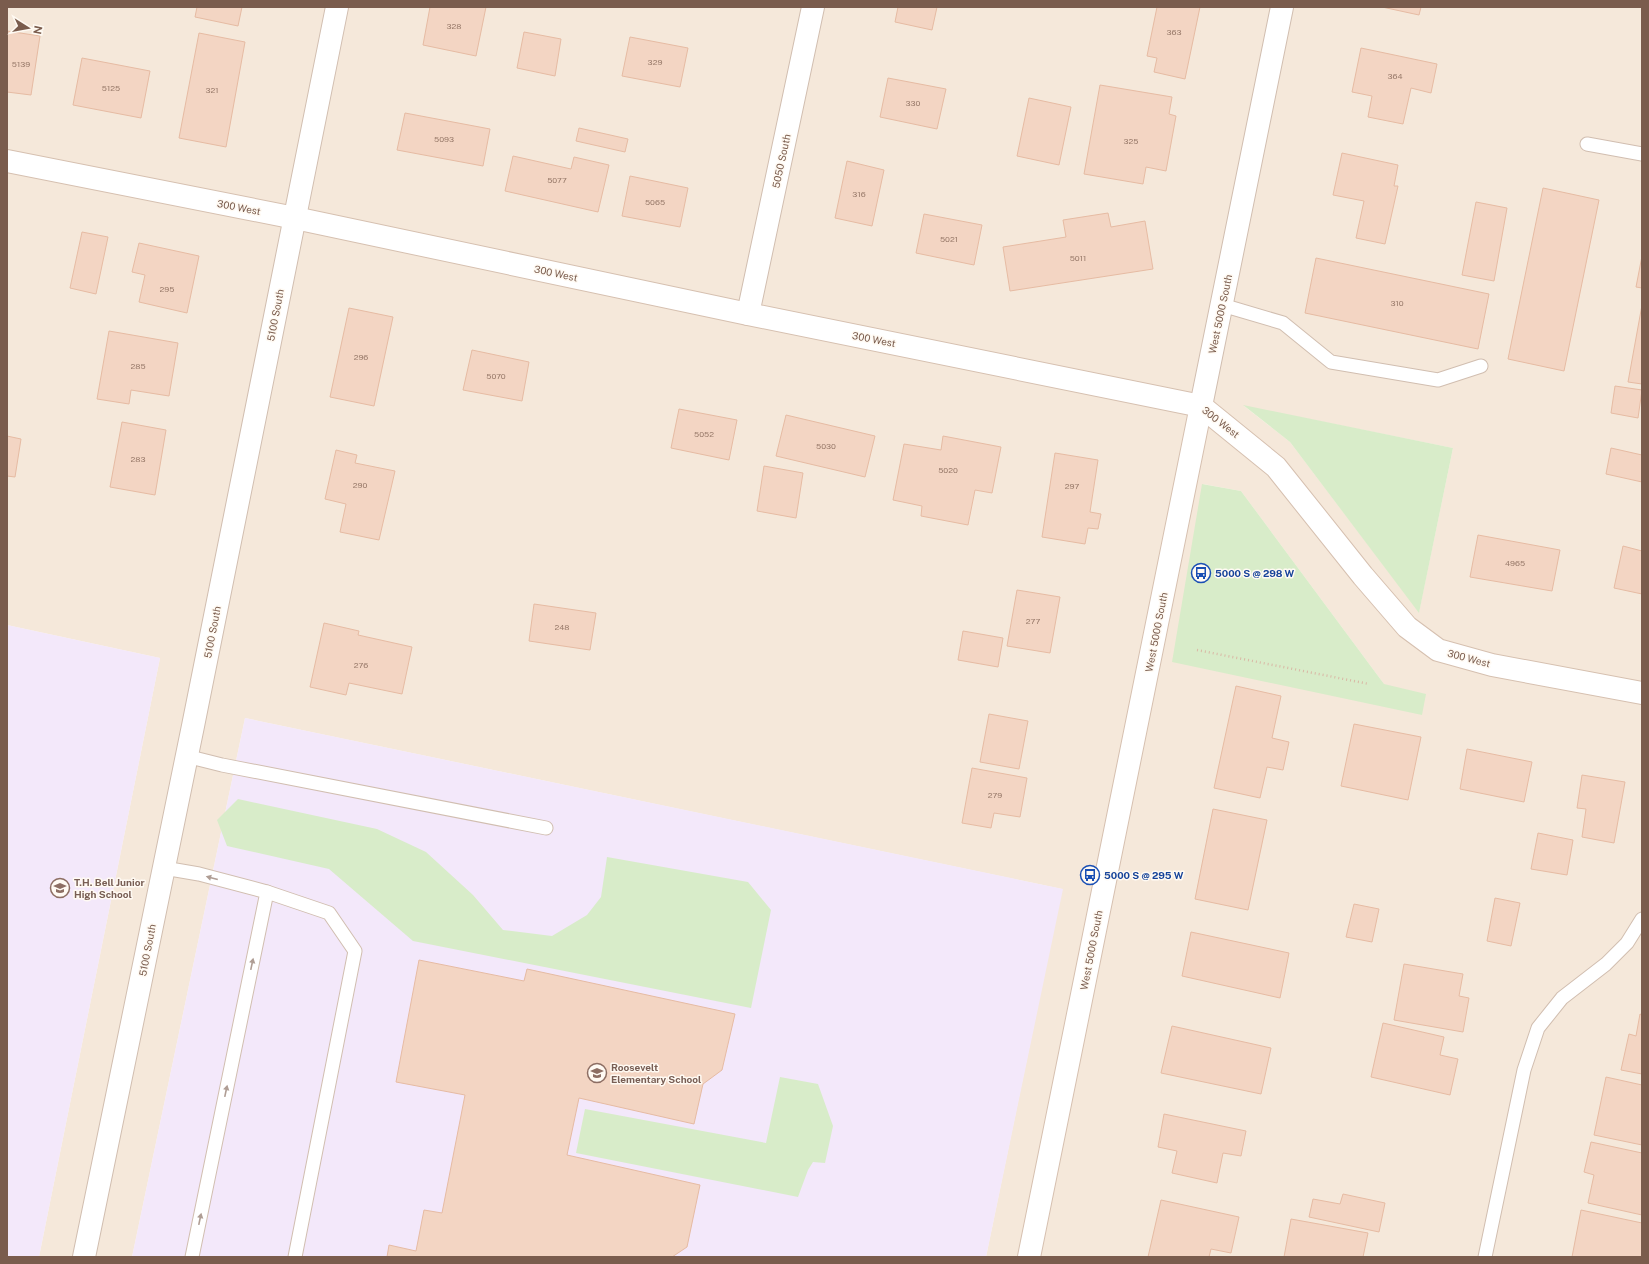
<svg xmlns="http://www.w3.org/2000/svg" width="1649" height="1264" font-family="'Public Sans',sans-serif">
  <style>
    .residential { fill: #f5e8da; fill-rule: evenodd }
    .education { fill: #f3e8fa }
    .green { fill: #d8ecc9 }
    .building { fill: #f3d5c3; stroke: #e6bba3 }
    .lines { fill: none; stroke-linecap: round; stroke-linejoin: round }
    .service-casing { stroke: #d1beb0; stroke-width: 15 }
    .minor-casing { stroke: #d1beb0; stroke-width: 24 }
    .tertiary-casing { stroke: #d1beb0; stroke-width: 24 }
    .secondary-casing { stroke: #d6c0b0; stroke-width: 24 }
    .path { stroke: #d9b8a5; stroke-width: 2.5; stroke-dasharray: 1 3; stroke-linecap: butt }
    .service { stroke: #fff; stroke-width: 13 }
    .minor { stroke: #fff; stroke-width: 22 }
    .tertiary { stroke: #fff; stroke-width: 22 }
    .secondary { stroke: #fff; stroke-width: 22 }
    .oneway { fill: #af9d94 }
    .labels { text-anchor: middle; stroke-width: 3; stroke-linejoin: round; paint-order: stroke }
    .number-label { font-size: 8px; fill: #987a6a }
    .street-label { font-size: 10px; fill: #7a5c4d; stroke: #fffaf3 }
    .transit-label { font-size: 10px; font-weight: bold; fill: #164399; stroke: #fffaf3; text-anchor: start }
    .education-label { font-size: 10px; font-weight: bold; fill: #785e54; stroke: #fffaf3; text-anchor: start }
  </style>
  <rect width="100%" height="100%" fill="#fdf6ec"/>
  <path class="residential" d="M7,7h1635v1250h-656l76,-368 -817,-171 -113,539h-93l121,-599 -153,-33zM1244,406l209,42 -34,164 -129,-170zM1203,484l38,7 143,193z"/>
  <g class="education">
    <polygon points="7,625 160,658 39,1257 7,1257"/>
    <polygon points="245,718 1063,889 986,1257 132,1257"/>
  </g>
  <g class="green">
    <polygon points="1243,405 1453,448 1419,613 1290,442"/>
    <polygon points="1202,484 1241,491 1384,684 1426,694 1422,715 1172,662"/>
    <polygon points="238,799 377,829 426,852 473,895 503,930 552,936 587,915 601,897 607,857 748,882 771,910 751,1008 413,941 329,869 227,846 217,820"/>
    <polygon points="780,1077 818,1084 833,1126 825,1163 813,1162 808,1170 798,1197 576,1153 585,1109 766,1143"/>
  </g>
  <g class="building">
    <polygon points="197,7 242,7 238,26 195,17"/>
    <polygon points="430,7 486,7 476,56 423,45"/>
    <polygon points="898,7 937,7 932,30 895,22"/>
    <polygon points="1157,7 1200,7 1185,79 1154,72 1157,58 1147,56"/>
    <polygon points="1382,7 1421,7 1419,15"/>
    <polygon points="7,31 40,36 31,95 7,92"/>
    <polygon points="524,32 561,39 555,76 517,68"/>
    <polygon points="199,33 245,42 226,147 179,138"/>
    <polygon points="630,37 688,48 680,87 622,76"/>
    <polygon points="1361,48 1437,64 1431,93 1411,88 1403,124 1368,117 1372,96 1352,92"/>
    <polygon points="82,58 150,71 141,118 73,105"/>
    <polygon points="888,78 946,89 937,129 880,117"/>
    <polygon points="1100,85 1172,97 1169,114 1176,116 1166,171 1146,167 1143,184 1084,174"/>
    <polygon points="1029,98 1071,107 1059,165 1017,156"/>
    <polygon points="405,113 490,129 483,166 397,150"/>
    <polygon points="579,128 628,139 625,152 576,141"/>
    <polygon points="1342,153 1398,165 1394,186 1398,186 1385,244 1356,238 1364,201 1333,195"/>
    <polygon points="513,156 571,169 574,157 609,165 598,212 505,191"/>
    <polygon points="847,161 884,170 872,226 835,218"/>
    <polygon points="630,176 688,188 680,227 622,216"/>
    <polygon points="1543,188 1599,200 1564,371 1508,359"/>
    <polygon points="1476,202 1507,208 1494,281 1462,275"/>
    <polygon points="1108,213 1111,227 1145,221 1153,269 1010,291 1003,247 1066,237 1063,220"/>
    <polygon points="924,214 982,225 974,265 916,253"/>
    <polygon points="82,232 108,237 96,294 70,288"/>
    <polygon points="139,243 199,256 187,313 139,302 145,275 132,272"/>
    <polygon points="1642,256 1642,288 1636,287"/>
    <polygon points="1316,258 1489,294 1478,349 1305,313"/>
    <polygon points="1642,305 1642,384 1628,382"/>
    <polygon points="349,308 393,317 374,406 330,397"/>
    <polygon points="109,331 178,343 169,396 131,390 129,404 97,399"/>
    <polygon points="472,350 529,362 522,401 463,390"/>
    <polygon points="1615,386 1642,390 1638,418 1611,413"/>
    <polygon points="679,409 737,420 729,460 671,448"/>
    <polygon points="786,415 875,436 865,477 776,456"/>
    <polygon points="122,422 166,430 155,495 110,487"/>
    <polygon points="7,436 21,439 15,477 7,476"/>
    <polygon points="943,436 1001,447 992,493 975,490 968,525 921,516 922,506 893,500 904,444 941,450"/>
    <polygon points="1611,448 1642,455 1642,482 1606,474"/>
    <polygon points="336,450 357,455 355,463 395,471 379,540 340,532 346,504 325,499"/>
    <polygon points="1055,453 1098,460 1090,512 1101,514 1098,529 1088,528 1085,544 1042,537"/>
    <polygon points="764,466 803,473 796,518 757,511"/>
    <polygon points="1478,535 1560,550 1552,591 1470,577"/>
    <polygon points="1623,546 1642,551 1642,594 1614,588"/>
    <polygon points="1017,590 1060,597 1050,653 1007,646"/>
    <polygon points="534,604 596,613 590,650 529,641"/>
    <polygon points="324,623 359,631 358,635 412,647 402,694 349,683 346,695 310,687"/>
    <polygon points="963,631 1003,638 998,667 958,660"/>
    <polygon points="1236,686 1281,696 1272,738 1289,742 1283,770 1267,767 1260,798 1214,788"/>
    <polygon points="989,714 1028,721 1019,769 980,762"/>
    <polygon points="1354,724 1421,737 1408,800 1341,786"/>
    <polygon points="1467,749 1532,762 1524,802 1460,789"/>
    <polygon points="972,768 1027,778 1020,817 994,813 991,828 962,823"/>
    <polygon points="1582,775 1625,782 1614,843 1582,837 1586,809 1577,808"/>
    <polygon points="1213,809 1267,820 1248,910 1195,899"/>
    <polygon points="1538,833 1573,840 1567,875 1531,869"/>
    <polygon points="1495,898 1520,903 1511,946 1487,941"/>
    <polygon points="1354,904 1379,909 1372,942 1346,937"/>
    <polygon points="1191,932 1289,953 1280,998 1182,976"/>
    <polygon points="419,960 524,981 527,969 735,1014 722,1070 703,1084 694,1124 579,1098 567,1155 700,1185 687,1247 672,1257 387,1257 389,1245 416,1251 424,1210 442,1213 465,1095 396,1082"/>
    <polygon points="1404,964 1463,974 1459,996 1469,998 1463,1032 1394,1020"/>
    <polygon points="1640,1014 1642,1015 1642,1074 1621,1070 1629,1034 1636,1036"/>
    <polygon points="1383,1023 1444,1037 1440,1055 1458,1059 1450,1095 1371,1077"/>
    <polygon points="1172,1026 1271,1048 1261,1094 1161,1073"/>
    <polygon points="1606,1077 1642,1085 1642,1145 1594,1135"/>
    <polygon points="1164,1114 1246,1131 1241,1156 1223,1153 1217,1183 1172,1173 1177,1151 1158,1147"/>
    <polygon points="1591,1142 1642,1153 1642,1215 1588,1203 1594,1175 1584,1172"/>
    <polygon points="1343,1194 1385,1203 1379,1232 1309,1217 1313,1199 1340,1204"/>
    <polygon points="1161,1200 1239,1217 1231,1253 1211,1249 1209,1257 1148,1257"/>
    <polygon points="1581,1210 1642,1223 1642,1257 1572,1257"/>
    <polygon points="1291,1219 1368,1233 1363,1257 1284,1257"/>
  </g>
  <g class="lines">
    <g class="service-casing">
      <g id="service">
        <polyline points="1587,144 1642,154"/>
        <polyline points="1222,305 1283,323 1331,362 1438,380 1481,366"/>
        <polyline points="186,756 222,765 546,828"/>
        <polyline points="164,868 199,874 267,892 192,1257"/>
        <polyline points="267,892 329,913 355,951 295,1257"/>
        <polyline points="1485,1257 1524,1070 1538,1028 1562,998 1606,964 1627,943 1642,919"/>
      </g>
    </g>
    <g class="minor-casing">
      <g id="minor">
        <polyline points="748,314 813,7"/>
        <polyline points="84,1257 193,726 337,7"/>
      </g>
    </g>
    <g class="tertiary-casing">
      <polyline id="tertiary" points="1201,406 1282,7"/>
    </g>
    <g class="secondary-casing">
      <g id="secondary">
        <polyline points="7,161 295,218 748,314 1201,406 1276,467 1363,576 1407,627 1438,650 1492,665 1642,693"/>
        <polyline points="1029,1257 1201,406"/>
      </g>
    </g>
    <polyline class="path" points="1197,650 1369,684"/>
    <use href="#service" class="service"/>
    <use href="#minor" class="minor"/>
    <use href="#tertiary" class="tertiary"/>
    <use href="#secondary" class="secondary"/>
  </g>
  <defs><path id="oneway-solid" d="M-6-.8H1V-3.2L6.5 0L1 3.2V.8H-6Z"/></defs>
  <g class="oneway">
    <use href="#oneway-solid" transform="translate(212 878) rotate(-165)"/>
    <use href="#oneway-solid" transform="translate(252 964) rotate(-78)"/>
    <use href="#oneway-solid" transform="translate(226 1091) rotate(-78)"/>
    <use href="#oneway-solid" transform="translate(200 1219) rotate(-78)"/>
  </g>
  <defs>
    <g id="bus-ring" transform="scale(1)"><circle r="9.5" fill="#fffaf3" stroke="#1a4fb4" stroke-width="1.5"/><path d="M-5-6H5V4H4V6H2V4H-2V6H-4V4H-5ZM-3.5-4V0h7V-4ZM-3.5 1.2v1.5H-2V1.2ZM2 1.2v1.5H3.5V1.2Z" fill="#1a4fb4"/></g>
    <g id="school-ring" transform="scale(1)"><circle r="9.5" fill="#fffaf3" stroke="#8d6e63" stroke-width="1.5"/><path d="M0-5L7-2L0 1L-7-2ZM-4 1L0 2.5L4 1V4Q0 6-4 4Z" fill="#8d6e63"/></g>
  </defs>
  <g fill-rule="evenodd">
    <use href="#bus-ring" x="1201" y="573"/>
    <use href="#bus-ring" x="1090" y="875"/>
    <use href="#school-ring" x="60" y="888"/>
    <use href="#school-ring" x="597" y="1073"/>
  </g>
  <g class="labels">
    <g class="number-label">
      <text x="454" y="29">328</text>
      <text x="1174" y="35">363</text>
      <text x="655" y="65">329</text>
      <text x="21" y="67">5139</text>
      <text x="1395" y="79">364</text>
      <text x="111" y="91">5125</text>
      <text x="212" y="93">321</text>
      <text x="913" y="106">330</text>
      <text x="444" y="142">5093</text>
      <text x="1131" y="144">325</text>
      <text x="557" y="183">5077</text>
      <text x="859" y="197">316</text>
      <text x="655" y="205">5065</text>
      <text x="949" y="242">5021</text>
      <text x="1078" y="261">5011</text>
      <text x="167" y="292">295</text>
      <text x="1397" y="306">310</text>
      <text x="361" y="360">296</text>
      <text x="138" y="369">285</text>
      <text x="496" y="379">5070</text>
      <text x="704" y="437">5052</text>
      <text x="826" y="449">5030</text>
      <text x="138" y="462">283</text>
      <text x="948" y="473">5020</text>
      <text x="360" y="488">290</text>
      <text x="1072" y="489">297</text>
      <text x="1515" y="566">4965</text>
      <text x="1033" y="624">277</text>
      <text x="562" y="630">248</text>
      <text x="361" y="668">276</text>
      <text x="995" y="798">279</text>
    </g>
    <g class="street-label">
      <text transform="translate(781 161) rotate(-78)" y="4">5050 South</text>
      <text transform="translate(239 207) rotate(11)" y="4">300 West</text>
      <text transform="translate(556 273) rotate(12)" y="4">300 West</text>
      <text transform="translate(1220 314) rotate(-78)" y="4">West 5000 South</text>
      <text transform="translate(275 315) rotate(-79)" y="4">5100 South</text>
      <text transform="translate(874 339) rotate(11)" y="4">300 West</text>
      <text transform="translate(1221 422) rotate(38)" y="4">300 West</text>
      <text transform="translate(212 632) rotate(-79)" y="4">5100 South</text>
      <text transform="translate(1156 632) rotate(-79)" y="4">West 5000 South</text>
      <text transform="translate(1469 658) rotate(15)" y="4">300 West</text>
      <text transform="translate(147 950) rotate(-79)" y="4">5100 South</text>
      <text transform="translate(1091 950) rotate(-79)" y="4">West 5000 South</text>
    </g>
    <g class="transit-label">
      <text x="1215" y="577">5000 S @ 298 W</text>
      <text x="1104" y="879">5000 S @ 295 W</text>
    </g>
    <g class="education-label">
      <text x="74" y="886">T.H. Bell Junior<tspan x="74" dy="12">High School</tspan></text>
      <text x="611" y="1071">Roosevelt<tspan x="611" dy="12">Elementary School</tspan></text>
    </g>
  </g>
  <rect width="1649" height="1264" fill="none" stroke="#7a5c4d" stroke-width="16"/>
  <g transform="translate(28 28) rotate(101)" stroke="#fffaf3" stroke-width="3" paint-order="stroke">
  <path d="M0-3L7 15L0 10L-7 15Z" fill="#7a5c4d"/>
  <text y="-6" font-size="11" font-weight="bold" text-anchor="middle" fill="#7a5c4d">N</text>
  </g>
</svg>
